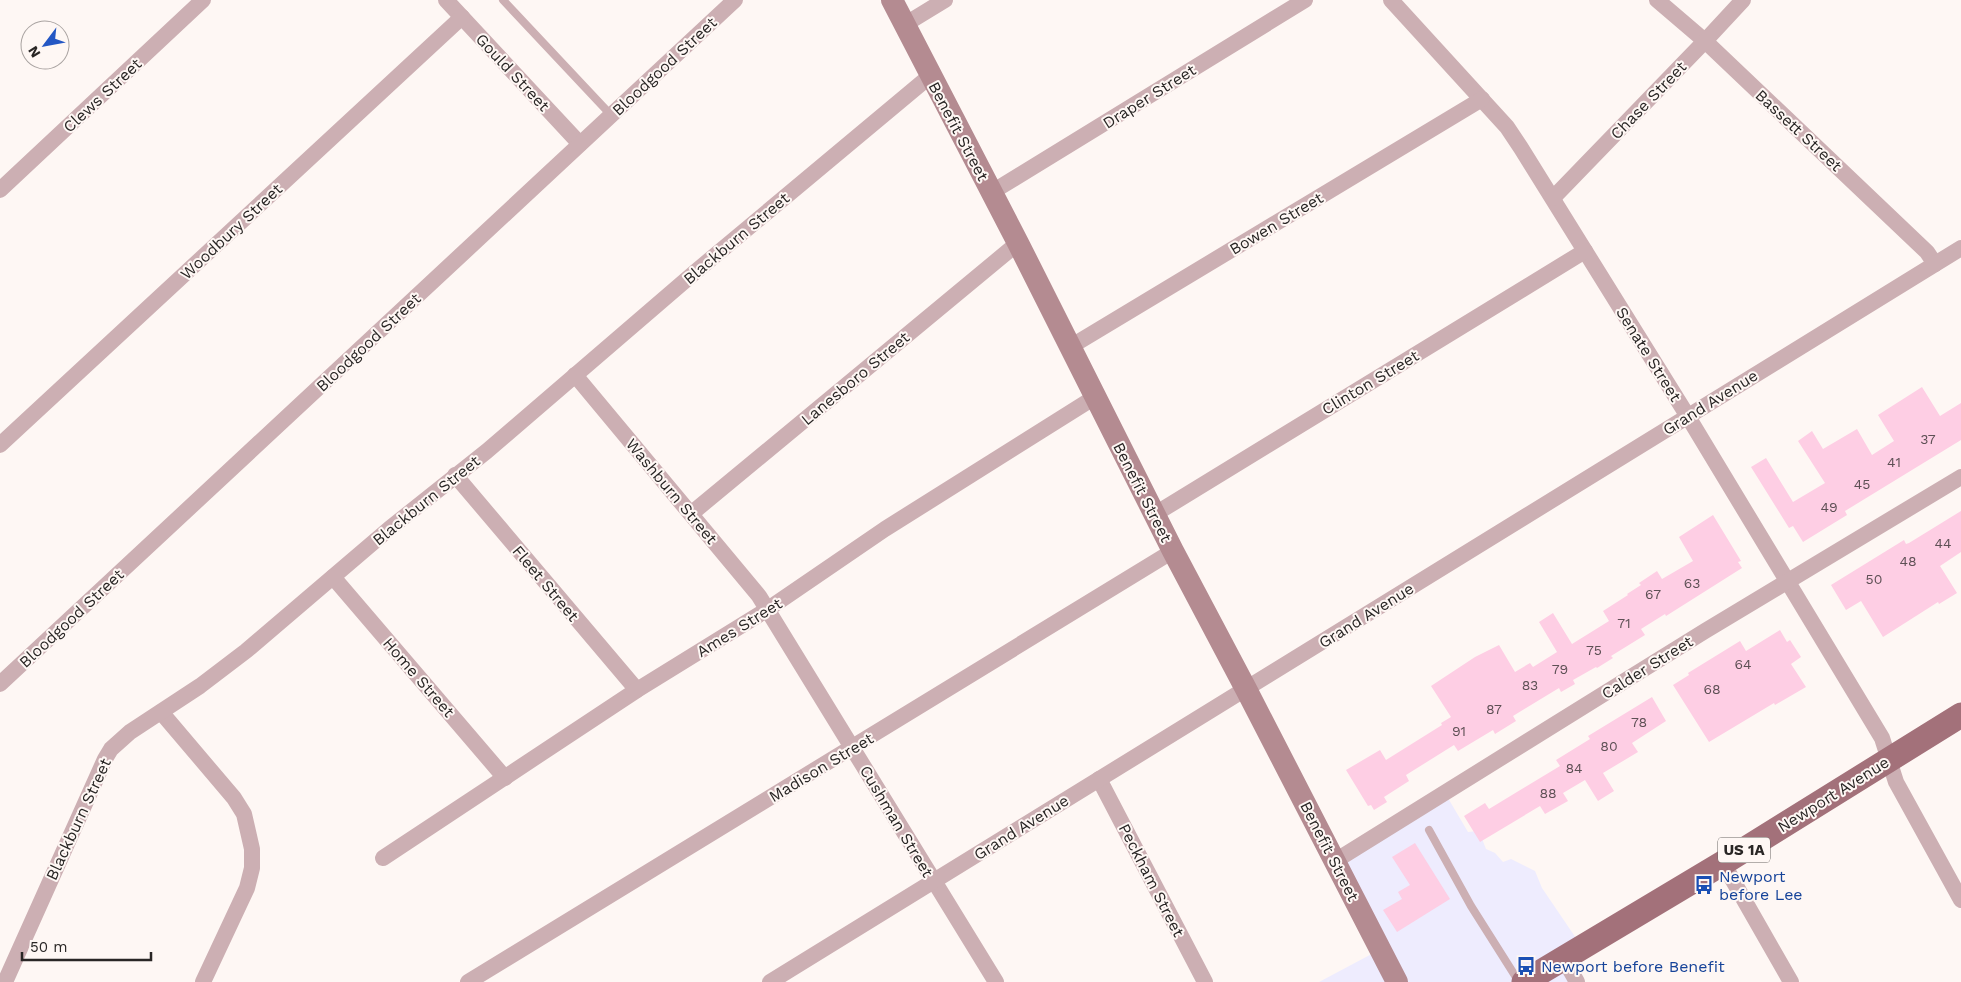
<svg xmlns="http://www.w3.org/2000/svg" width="1961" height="982" font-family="'Work Sans',sans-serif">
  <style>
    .commercial { fill: #eeecfe }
    .building { fill: #fecee4 }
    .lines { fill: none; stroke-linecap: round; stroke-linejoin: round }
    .lane { stroke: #ccafb3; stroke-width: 8 }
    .street { stroke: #ccafb3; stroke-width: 16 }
    .secondary { stroke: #b48b91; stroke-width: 22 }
    .primary { stroke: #a3717a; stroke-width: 25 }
    .labels { text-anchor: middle; stroke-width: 4; stroke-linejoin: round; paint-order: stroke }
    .number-label { font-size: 14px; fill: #5e5055 }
    .shield { fill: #fef7f4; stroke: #696563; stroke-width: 1 }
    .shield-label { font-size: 15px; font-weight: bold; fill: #292625 }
    .street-label { font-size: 16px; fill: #292625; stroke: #fef7f4 }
    .transit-label { font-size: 16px; fill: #164399; stroke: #fef7f4; text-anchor: start }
  </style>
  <rect width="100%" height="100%" fill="#fef7f4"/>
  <polygon class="commercial" points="1445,793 1468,832 1479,831 1486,849 1495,853 1503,862 1511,859 1535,871 1542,888 1580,944 1569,955 1583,982 1319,982 1383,948 1338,858"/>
  <g class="building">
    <polygon points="1922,387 1940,416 1961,403 1961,440 1845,511 1847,515 1803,542 1793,526 1789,528 1751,467 1766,458 1793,502 1825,483 1798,441 1812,431 1823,449 1857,429 1872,455 1894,441 1878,415"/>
    <polygon points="1961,511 1961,552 1940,566 1957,593 1939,604 1938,602 1883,637 1861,601 1846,610 1831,585 1904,540 1906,544 1909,543"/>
    <polygon points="1713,515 1741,561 1738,562 1742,568 1666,616 1665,614 1641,629 1645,635 1611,656 1613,658 1597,668 1596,667 1573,680 1575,684 1561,692 1559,688 1513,716 1516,721 1495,734 1493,730 1458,751 1454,745 1406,775 1409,781 1384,797 1387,802 1374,810 1371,805 1368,806 1346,770 1380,750 1386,760 1442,725 1441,723 1451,717 1431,686 1475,657 1499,645 1515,672 1530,663 1533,667 1557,652 1539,622 1553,613 1572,644 1609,621 1603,611 1628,595 1627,594 1641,585 1639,583 1657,571 1662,579 1693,561 1679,537"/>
    <polygon points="1780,630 1787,642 1790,640 1801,657 1791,664 1806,687 1775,705 1774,703 1709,742 1673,685 1689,675 1688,673 1740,641 1746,651"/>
    <polygon points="1652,697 1666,721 1632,743 1638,752 1603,773 1614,791 1598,801 1585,780 1563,793 1568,801 1545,814 1540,806 1480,842 1464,816 1485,803 1489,809 1560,766 1556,760 1590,739 1588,736"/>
    <polygon points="1415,843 1450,899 1397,932 1383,910 1402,899 1398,892 1410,885 1392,857"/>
  </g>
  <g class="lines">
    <g class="lane">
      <polyline points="503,0 611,115"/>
      <polyline points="1429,830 1471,906 1519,982"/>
    </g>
    <g class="street">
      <polyline points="446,0 580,144"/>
      <polyline points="1391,0 1507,127 1521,148 1687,415 1882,738 1896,782 1961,900"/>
      <polyline points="1657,0 1705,41 1927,252 1935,264"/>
      <polyline points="904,25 945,0"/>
      <polyline points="0,190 203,0"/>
      <polyline points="992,192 1305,0"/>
      <polyline points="1553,198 1705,41 1743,0"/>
      <polyline points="1070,347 1482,99"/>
      <polyline points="575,375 759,596 996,982"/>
      <polyline points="0,445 462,17"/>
      <polyline points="455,475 637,690"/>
      <polyline points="692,513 1018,243"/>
      <polyline points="1155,514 1585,251"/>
      <polyline points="333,577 505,778"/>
      <polyline points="0,684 735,0"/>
      <polyline points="161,712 234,798 244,814 252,849 252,868 247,888 203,982"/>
      <polyline points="1099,779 1205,982"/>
      <polyline points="383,858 637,690 768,609 885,529 1095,397"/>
      <polyline points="1335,861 1705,631 1961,477"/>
      <polyline points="1723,863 1791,982"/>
      <polyline points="1564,959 1577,982"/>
      <polyline points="5,982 105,759 111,749 130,732 200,686 246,651 389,529 487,451 694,273 930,76"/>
      <polyline points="468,982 1173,551"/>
      <polyline points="770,982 1961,248"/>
    </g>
    <polyline class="secondary" points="892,0 1018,243 1173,551 1246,689 1397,982"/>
    <polyline class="primary" points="1524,982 1723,863 1961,715"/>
  </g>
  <defs>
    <g id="bus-bare" transform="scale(1.5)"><path d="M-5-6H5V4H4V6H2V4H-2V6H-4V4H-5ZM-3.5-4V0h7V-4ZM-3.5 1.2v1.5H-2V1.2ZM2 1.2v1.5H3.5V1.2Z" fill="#1a4fb4" stroke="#fef7f4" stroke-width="2.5" paint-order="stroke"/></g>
  </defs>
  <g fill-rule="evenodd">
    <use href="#bus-bare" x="1704" y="885"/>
    <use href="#bus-bare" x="1526" y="966"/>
  </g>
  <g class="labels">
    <g class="number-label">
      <text x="1928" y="444">37</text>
      <text x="1894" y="467">41</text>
      <text x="1862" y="489">45</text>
      <text x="1829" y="512">49</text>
      <text x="1943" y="548">44</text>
      <text x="1908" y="566">48</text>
      <text x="1874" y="584">50</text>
      <text x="1692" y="588">63</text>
      <text x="1653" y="599">67</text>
      <text x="1624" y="628">71</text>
      <text x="1594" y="655">75</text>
      <text x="1743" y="669">64</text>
      <text x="1560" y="674">79</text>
      <text x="1530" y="690">83</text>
      <text x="1712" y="694">68</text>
      <text x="1494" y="714">87</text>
      <text x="1639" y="727">78</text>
      <text x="1459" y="736">91</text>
      <text x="1609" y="751">80</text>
      <text x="1574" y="773">84</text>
      <text x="1548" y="798">88</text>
    </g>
    <rect class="shield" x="1718" y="837.5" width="52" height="25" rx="4"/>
    <g class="shield-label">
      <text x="1744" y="855">US 1A</text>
    </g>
    <g class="street-label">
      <text transform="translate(664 66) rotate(-43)" y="6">Bloodgood Street</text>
      <text transform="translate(513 72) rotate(47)" y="6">Gould Street</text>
      <text transform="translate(102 95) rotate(-43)" y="6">Clews Street</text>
      <text transform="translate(1149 96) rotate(-32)" y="6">Draper Street</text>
      <text transform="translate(1648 100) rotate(-46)" y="6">Chase Street</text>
      <text transform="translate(1799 130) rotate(43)" y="6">Bassett Street</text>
      <text transform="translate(959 131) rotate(62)" y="6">Benefit Street</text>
      <text transform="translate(1276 223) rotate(-31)" y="6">Bowen Street</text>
      <text transform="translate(231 231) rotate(-43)" y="6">Woodbury Street</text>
      <text transform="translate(736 238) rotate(-40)" y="6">Blackburn Street</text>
      <text transform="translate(368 342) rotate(-43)" y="6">Bloodgood Street</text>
      <text transform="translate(1649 354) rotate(58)" y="6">Senate Street</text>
      <text transform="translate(855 378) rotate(-40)" y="6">Lanesboro Street</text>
      <text transform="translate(1370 382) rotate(-31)" y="6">Clinton Street</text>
      <text transform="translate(1710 402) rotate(-32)" y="6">Grand Avenue</text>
      <text transform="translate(672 491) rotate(50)" y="6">Washburn Street</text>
      <text transform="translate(1143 492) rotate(63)" y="6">Benefit Street</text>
      <text transform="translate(426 500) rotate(-39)" y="6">Blackburn Street</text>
      <text transform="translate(546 583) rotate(50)" y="6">Fleet Street</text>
      <text transform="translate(1366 615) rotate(-32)" y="6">Grand Avenue</text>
      <text transform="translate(71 618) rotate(-43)" y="6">Bloodgood Street</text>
      <text transform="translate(739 627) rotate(-32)" y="6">Ames Street</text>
      <text transform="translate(1647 667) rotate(-32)" y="6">Calder Street</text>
      <text transform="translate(419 677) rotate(49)" y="6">Home Street</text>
      <text transform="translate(821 767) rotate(-31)" y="6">Madison Street</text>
      <text transform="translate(1833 794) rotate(-32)" y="6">Newport Avenue</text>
      <text transform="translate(78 819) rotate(-65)" y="6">Blackburn Street</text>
      <text transform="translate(897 821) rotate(59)" y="6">Cushman Street</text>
      <text transform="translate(1021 827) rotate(-32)" y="6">Grand Avenue</text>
      <text transform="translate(1330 851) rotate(63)" y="6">Benefit Street</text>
      <text transform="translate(1152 880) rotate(63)" y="6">Peckham Street</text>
    </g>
    <g class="transit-label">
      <text x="1719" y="882">Newport<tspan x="1719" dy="18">before Lee</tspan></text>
      <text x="1541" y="972">Newport before Benefit</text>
    </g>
  </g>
  <g transform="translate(45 45) rotate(238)"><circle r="24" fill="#fef7f4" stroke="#a9a3a1"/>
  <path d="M0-4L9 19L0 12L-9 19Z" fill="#2457c4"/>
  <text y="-8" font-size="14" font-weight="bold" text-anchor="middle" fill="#292625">N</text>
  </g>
  <path d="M22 952v8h129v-8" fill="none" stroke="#292625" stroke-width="2.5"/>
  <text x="30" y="952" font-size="15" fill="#292625" stroke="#fef7f4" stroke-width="4" paint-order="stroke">50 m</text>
</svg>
